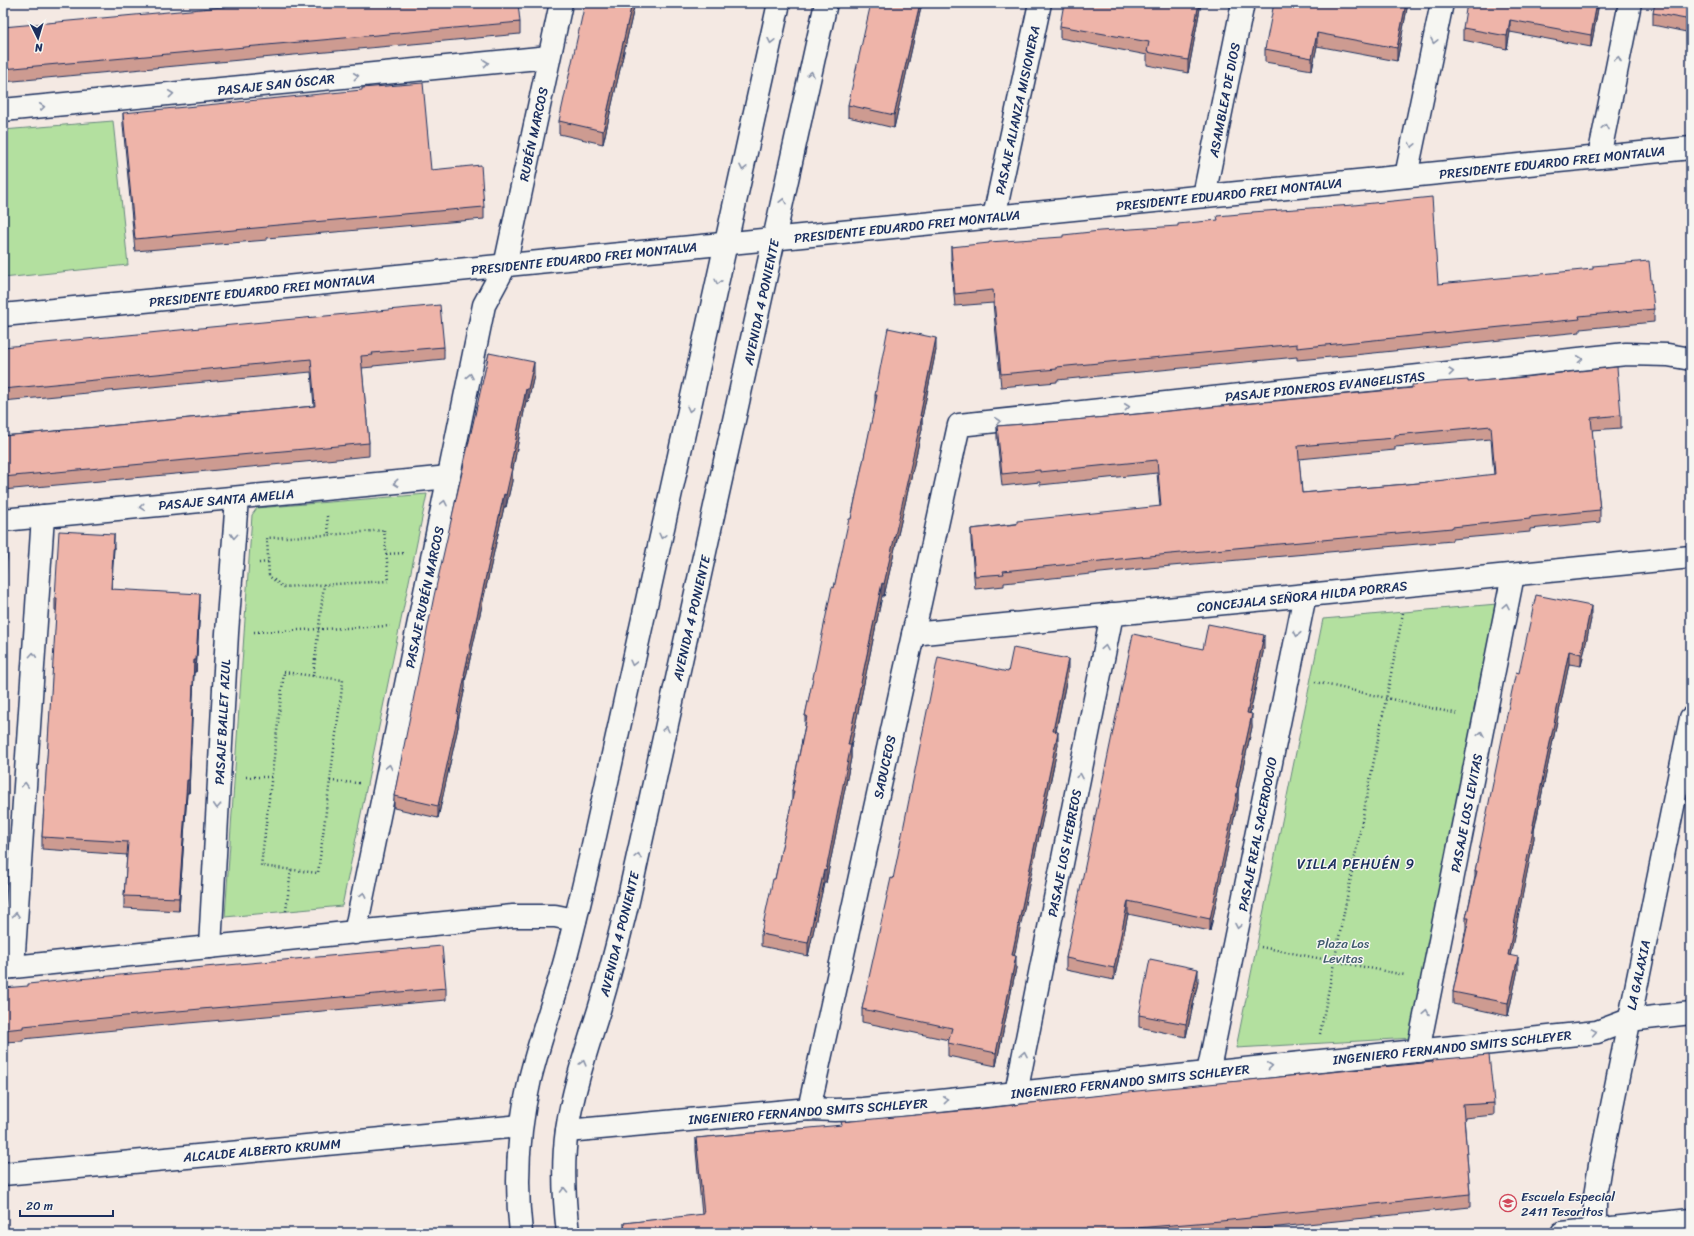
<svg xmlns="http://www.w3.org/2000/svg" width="1694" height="1236" font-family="Sriracha,sans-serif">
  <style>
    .green { fill: #b3e09f; stroke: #67887e }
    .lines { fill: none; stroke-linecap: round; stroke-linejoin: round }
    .minor-casing { stroke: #1b2f5e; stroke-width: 25 }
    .tertiary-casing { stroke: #1b2f5e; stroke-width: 25 }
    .path { stroke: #1b2f5e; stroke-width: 2.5; stroke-dasharray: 1 3; stroke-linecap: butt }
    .minor { stroke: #f6f6f2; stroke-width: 22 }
    .tertiary { stroke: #f6f6f2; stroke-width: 22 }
    .wall { fill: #cd9b91; stroke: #1b2f5e; fill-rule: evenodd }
    .shaded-wall { fill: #a77e76; stroke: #1b2f5e }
    .building { fill: #eeb4a9; stroke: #1b2f5e; fill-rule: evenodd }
    .oneway { stroke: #8892a8 }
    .labels { text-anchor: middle; stroke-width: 3; stroke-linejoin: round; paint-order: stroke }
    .street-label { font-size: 13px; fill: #1b2f5e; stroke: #f6f6f2 }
    .park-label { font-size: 13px; fill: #415b6e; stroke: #f6f6f2 }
    .poi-label { font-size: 13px; fill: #1b2f5e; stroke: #f6f6f2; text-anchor: start }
    .neighbourhood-label { font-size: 14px; letter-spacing: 1px; fill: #1b2f5e; stroke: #f6f6f2 }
  </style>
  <rect width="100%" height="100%" fill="#f4e9e3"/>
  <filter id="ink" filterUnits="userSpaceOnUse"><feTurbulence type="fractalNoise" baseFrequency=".025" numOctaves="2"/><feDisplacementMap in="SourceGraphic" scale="8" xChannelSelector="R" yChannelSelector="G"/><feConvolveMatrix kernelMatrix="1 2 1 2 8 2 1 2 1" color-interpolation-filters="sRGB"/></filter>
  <g filter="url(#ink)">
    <g class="green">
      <polygon points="113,121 128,265 3,278 3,130"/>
      <polygon points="427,494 342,906 225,917 252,515 257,508"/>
      <polygon points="1497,604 1413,1038 1236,1048 1323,619"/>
    </g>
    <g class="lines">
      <g class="minor-casing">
        <g id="minor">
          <polyline points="3,110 549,57"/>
          <polyline points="1599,157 1630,3"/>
          <polyline points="1406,176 1442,3"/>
          <polyline points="1204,196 1243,3"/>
          <polyline points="994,217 1040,3"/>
          <polyline points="3,315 1691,148"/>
          <polyline points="3,520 449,477"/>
          <polyline points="913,634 1691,557"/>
          <polyline points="355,933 484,305 505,266 561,3"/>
          <polyline points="210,947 227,633 237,498"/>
          <polyline points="13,967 43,516"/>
          <polyline points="3,968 513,916 555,916 575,920"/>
          <polyline points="1418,1051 1513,575"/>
          <polyline points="1208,1073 1305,595"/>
          <polyline points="1016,1093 1112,614"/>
          <polyline points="809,1109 959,425 1626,354 1668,355 1691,359"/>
          <polyline points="567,1131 809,1109 835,1110 863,1109 1597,1032 1629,1020 1691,1013"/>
          <polyline points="3,1174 521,1126"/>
          <polyline points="1562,1233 1691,1220"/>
          <polyline points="1595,1233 1595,1196 1600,1165 1691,718"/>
        </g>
      </g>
      <g class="tertiary-casing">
        <g id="tertiary">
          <path d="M521,1233c-6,-52 -3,-103 9,-154 10,-41 25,-81 36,-122 9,-34 17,-69 25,-103l188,-851"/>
          <path d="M568,1233c-4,-34 -6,-69 -1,-103 6,-41 20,-81 32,-120 11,-36 20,-72 29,-109l198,-898"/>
        </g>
      </g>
      <g class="path">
        <polyline points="327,516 329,535"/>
        <polygon points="384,530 389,581 283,587 269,576 267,538 329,535"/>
        <polyline points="386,554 406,553"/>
        <polyline points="259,563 268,562"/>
        <polyline points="254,632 390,626"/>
        <polygon points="284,672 343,680 318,873 261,866"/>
        <polyline points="313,676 324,584"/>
        <polyline points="1315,682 1458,714"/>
        <polyline points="246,777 272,777"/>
        <polyline points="330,781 359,783"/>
        <polyline points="286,911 291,870"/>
        <polyline points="1261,947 1405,975"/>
        <polyline points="1320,1034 1403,613"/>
      </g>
      <use href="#minor" class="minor"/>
      <use href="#tertiary" class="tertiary"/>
    </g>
    <g class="wall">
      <polygon points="635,3 603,144 559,134 559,121"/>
      <polygon points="922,3 894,128 848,117 848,105"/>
      <polygon points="1201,3 1188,73 1147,65 1147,55 1060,38 1060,26"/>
      <polygon points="1408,3 1397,61 1317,46 1312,70 1265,62 1265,49"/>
      <polygon points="1599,3 1591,47 1510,32 1507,49 1463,40 1463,28"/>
      <polygon points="1691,3 1691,33 1653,25 1653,13"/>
      <polygon points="520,22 520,34 3,82 3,27"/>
      <polygon points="123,113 431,170 484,207 484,219 267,238 267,240 135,251 123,125"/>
      <polygon points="951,247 1438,284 1654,309 1654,322 1580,329 1580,332 1354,355 1297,360 1297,357 1057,380 1057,382 1001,387 993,303 955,306 951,259"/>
      <polygon points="3,347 444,347 444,359 373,366 373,367 362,368 369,443 369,456 3,490 3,436 314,406 311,372 3,401"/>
      <polygon points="936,350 922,418 922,429 884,596 882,596 851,746 851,758 826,883 824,883 808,956 761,946 761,934 775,879 792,801 792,791 805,725 805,716 834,588 851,519 875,407 875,395"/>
      <polygon points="489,353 534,375 528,402 526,401 512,474 512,481 506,507 504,507 465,681 465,687 458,721 458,727 438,818 394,808 394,796"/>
      <path d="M1468,382l153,33v13l-29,2 8,80v12l-70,7v3l-78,7v2l-303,27 -145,15v3l-29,3 -4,-48v-12l189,-22 -3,-34 -117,12v-3l-38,4 -5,-48v-12l67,-5zM1491,439l3,36 -75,8 -117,10 -3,-34 96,-9v-3z"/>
      <polygon points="114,547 111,589 200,607 196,672 194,672 189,793 187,793 179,911 124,908 124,896 127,855 42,849 42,837 57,611 55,610 55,598"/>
      <polygon points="1591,619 1581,666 1569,664 1534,831 1534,838 1510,955 1518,969 1508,1016 1453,1004 1453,992 1466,928 1466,918 1475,877 1475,871 1519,673"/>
      <polygon points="1264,648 1250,714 1252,727 1238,790 1238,800 1210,931 1128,914 1114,980 1066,970 1066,958 1203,649"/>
      <polygon points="1008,672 1068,672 1056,732 1058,745 1014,955 1016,968 996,1066 948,1056 948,1043 949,1040 862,1022 862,1009 893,879"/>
      <polygon points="1198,982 1186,1037 1139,1027 1139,1015"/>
      <polygon points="3,988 446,988 446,1000 166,1025 23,1039 23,1041 3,1042"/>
      <polygon points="1494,1103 1494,1115 1464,1118 1470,1194 1470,1207 1250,1230 1250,1231 1230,1233 624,1233 624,1223 702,1215 696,1151 696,1138 799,1129"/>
    </g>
    <g class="shaded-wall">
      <polygon points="632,3 635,3 603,144 603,131"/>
      <polygon points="920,3 922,3 894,128 894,115"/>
      <polygon points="1199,3 1201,3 1188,73 1188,60"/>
      <polygon points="1406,3 1408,3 1397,61 1397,48"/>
      <polygon points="1597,3 1599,3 1591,47 1591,35"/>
      <polygon points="1510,20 1510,32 1507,49 1507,36"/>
      <polygon points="1317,33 1317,46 1312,70 1312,58"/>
      <polygon points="936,338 936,350 922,418 922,429 884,596 884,584 920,416"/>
      <polygon points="534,362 534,375 528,402 528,389"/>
      <polygon points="526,389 526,401 512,474 512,481 506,507 506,495 510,468"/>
      <polygon points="504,494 504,507 465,681 465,687 458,721 458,727 438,818 438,806 457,714 464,675"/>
      <polygon points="114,534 114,547 111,602 111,589"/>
      <polygon points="7,546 7,558 3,604 3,591"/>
      <polygon points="882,583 882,596 851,746 851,758 826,883 826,871 848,745"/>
      <polygon points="200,594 200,607 196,672 196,660"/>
      <polygon points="1591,606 1591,619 1581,666 1581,654"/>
      <polygon points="1264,635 1264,648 1247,726 1247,713"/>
      <polygon points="1569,651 1569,664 1534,831 1534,838 1508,967 1508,955 1533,825"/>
      <polygon points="1068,659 1068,672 1053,744 1053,731"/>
      <polygon points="194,660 194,672 189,793 189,780"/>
      <polygon points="1252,714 1252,727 1238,790 1238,800 1210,931 1210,919 1236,787"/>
      <polygon points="1058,732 1058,745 1012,967 1012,955"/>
      <polygon points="187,780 187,793 179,911 179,898"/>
      <polygon points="824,870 824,883 808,956 808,943"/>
      <polygon points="1128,901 1128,914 1114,980 1114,968"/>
      <polygon points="1016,956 1016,968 996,1066 996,1053"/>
      <polygon points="1518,957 1518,969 1508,1016 1508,1003"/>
      <polygon points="1198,969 1198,982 1186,1037 1186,1024"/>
    </g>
    <g class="building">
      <polygon points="267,3 518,3 520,22 3,69 3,27"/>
      <polygon points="585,3 632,3 603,131 559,121"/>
      <polygon points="871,3 920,3 894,115 848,105"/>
      <polygon points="1064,3 1199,3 1188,60 1147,52 1149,42 1060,26"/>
      <polygon points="1274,3 1406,3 1397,48 1317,33 1312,58 1265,49"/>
      <polygon points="1467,3 1597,3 1591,35 1510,20 1507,36 1463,28"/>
      <polygon points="1655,3 1691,3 1691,20 1653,13"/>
      <polygon points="423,83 431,170 481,165 484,207 267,226 267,227 135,239 123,113 362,90 362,88"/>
      <polygon points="1432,197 1438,284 1593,269 1593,266 1649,261 1654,309 1579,316 1580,319 1354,342 1297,348 1297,344 1057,367 1057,369 1001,374 993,290 955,294 951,247 989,243 989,242 1063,237 1063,235 1100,231 1178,226 1178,224 1218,220 1217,216 1252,213 1252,212 1354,205"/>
      <polygon points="440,305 444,347 372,353 373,355 361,356 369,443 3,477 3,436 315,406 311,359 3,389 3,347"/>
      <polygon points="888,328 936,338 920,416 922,416 884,584 882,583 848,745 851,745 826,871 824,870 808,943 761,934 773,879 775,879 794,791 792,791 807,716 805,716 832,587 834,588 849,519 851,519 877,395 875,395"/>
      <polygon points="489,353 534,362 528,389 526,389 510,468 512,468 506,495 504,494 464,675 465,675 457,714 458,715 438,806 394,796 434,596"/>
      <path d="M1617,367l4,48 -30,3 9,92 -70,7v2l-78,8v1l-303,28 -146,15 1,3 -29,2 -4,-47 46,-5v-3l144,-15 -4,-46 -117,12v-2l-38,4 -5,-48 67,-5 348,-33v-3l28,-3 28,-2v2l47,-4zM1491,426l4,48 -76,9 -117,10 -4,-47 97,-8v-3z"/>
      <polygon points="59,531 114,534 111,589 200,594 196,660 194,660 189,780 187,780 179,898 124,896 128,842 42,837 57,598 55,598"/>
      <polygon points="3,546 7,546 3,591"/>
      <polygon points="1536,595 1591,606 1581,654 1569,651 1533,825 1534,825 1508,955 1518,957 1508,1003 1453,992 1469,918 1466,918 1477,871 1475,871 1510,700 1516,672 1519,673"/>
      <polygon points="1208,624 1264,635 1247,713 1252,714 1236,787 1238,788 1210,919 1128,901 1114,968 1066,958 1133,634 1203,649"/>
      <polygon points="1013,648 1068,659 1053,731 1058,732 1012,955 1016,956 996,1053 948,1043 952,1028 862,1009 891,878 893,879 938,657 1008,672"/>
      <polygon points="442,946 446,988 166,1012 23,1026 23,1028 3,1030 3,988 28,986 28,984 171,970"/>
      <polygon points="1150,959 1198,969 1186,1024 1139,1015"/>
      <polygon points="1489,1055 1494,1103 1463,1105 1470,1194 1250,1217 1250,1218 1221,1221 1100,1231 1101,1232 1095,1233 625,1233 624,1223 704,1214 696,1138 799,1129 842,1125 841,1122 970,1110 1137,1091 1433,1062 1433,1060"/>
    </g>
    <defs><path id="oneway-chevron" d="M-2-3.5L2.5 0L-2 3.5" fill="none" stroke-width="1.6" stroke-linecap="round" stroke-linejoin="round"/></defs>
    <g class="oneway">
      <use href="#oneway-chevron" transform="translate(771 41) rotate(102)"/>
      <use href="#oneway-chevron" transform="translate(1434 41) rotate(102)"/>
      <use href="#oneway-chevron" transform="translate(1618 59) rotate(-79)"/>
      <use href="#oneway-chevron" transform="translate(486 63) rotate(-6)"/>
      <use href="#oneway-chevron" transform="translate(811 74) rotate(-78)"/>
      <use href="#oneway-chevron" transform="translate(356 76) rotate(-6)"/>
      <use href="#oneway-chevron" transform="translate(171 94) rotate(-6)"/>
      <use href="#oneway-chevron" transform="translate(42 107) rotate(-6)"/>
      <use href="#oneway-chevron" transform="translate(1605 127) rotate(-79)"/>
      <use href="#oneway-chevron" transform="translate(1412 145) rotate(102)"/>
      <use href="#oneway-chevron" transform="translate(743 168) rotate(102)"/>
      <use href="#oneway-chevron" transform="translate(783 201) rotate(-78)"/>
      <use href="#oneway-chevron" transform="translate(718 282) rotate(103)"/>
      <use href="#oneway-chevron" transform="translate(1580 359) rotate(-6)"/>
      <use href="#oneway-chevron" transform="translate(1451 372) rotate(-6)"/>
      <use href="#oneway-chevron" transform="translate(470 376) rotate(-79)"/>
      <use href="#oneway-chevron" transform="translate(1127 407) rotate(-6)"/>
      <use href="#oneway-chevron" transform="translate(690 409) rotate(103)"/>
      <use href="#oneway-chevron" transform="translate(998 421) rotate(-6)"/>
      <use href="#oneway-chevron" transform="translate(396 483) rotate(175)"/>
      <use href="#oneway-chevron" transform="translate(444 503) rotate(-78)"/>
      <use href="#oneway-chevron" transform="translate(142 507) rotate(175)"/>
      <use href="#oneway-chevron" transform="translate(234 536) rotate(94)"/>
      <use href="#oneway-chevron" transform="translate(662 536) rotate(103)"/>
      <use href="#oneway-chevron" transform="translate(1506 606) rotate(-79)"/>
      <use href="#oneway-chevron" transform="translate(1297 634) rotate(101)"/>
      <use href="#oneway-chevron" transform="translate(1105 648) rotate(-79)"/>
      <use href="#oneway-chevron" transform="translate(33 655) rotate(-86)"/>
      <use href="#oneway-chevron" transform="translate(633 663) rotate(103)"/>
      <use href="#oneway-chevron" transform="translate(666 729) rotate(-77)"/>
      <use href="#oneway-chevron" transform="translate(1481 734) rotate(-79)"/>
      <use href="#oneway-chevron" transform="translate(389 767) rotate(-78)"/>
      <use href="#oneway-chevron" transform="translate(1080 776) rotate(-79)"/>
      <use href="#oneway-chevron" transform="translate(25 785) rotate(-86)"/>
      <use href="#oneway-chevron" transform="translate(217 806) rotate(93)"/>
      <use href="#oneway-chevron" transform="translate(638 856) rotate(-78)"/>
      <use href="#oneway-chevron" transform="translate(363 895) rotate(-78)"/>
      <use href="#oneway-chevron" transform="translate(16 915) rotate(-86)"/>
      <use href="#oneway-chevron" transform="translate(1238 926) rotate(101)"/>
      <use href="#oneway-chevron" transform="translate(1426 1012) rotate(-79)"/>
      <use href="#oneway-chevron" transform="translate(1594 1032) rotate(-10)"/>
      <use href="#oneway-chevron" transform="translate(1024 1054) rotate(-79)"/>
      <use href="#oneway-chevron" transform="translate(583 1063) rotate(-75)"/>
      <use href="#oneway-chevron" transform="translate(1270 1066) rotate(-6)"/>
      <use href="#oneway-chevron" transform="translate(946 1100) rotate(-6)"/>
      <use href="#oneway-chevron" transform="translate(564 1190) rotate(-91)"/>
    </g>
  </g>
  <defs>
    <g id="school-ring" transform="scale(0.9)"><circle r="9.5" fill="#f6f6f2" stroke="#d1495b" stroke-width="1.5"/><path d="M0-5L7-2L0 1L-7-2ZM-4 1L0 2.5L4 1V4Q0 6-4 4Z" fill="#d1495b"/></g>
  </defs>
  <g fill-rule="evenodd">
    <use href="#school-ring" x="1508" y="1203"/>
  </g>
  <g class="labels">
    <g class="street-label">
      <text transform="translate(276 84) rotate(-6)" y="5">PASAJE SAN ÓSCAR</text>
      <text transform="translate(1224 100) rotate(-79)" y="5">ASAMBLEA DE DIOS</text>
      <text transform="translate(1017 110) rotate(-78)" y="5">PASAJE ALIANZA MISIONERA</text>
      <text transform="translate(533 134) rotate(-78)" y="5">RUBÉN MARCOS</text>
      <text transform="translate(1552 162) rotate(-6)" y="5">PRESIDENTE EDUARDO FREI MONTALVA</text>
      <text transform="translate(1229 194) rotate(-6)" y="5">PRESIDENTE EDUARDO FREI MONTALVA</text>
      <text transform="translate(907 226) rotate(-6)" y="5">PRESIDENTE EDUARDO FREI MONTALVA</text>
      <text transform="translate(584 258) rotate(-6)" y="5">PRESIDENTE EDUARDO FREI MONTALVA</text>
      <text transform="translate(262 290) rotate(-6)" y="5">PRESIDENTE EDUARDO FREI MONTALVA</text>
      <text transform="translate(761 302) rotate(-78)" y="5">AVENIDA 4 PONIENTE</text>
      <text transform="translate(1325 386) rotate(-6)" y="5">PASAJE PIONEROS EVANGELISTAS</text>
      <text transform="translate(226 499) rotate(-5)" y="5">PASAJE SANTA AMELIA</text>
      <text transform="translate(1302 596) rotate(-6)" y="5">CONCEJALA SEÑORA HILDA PORRAS</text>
      <text transform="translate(424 597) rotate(-78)" y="5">PASAJE RUBÉN MARCOS</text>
      <text transform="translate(691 618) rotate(-77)" y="5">AVENIDA 4 PONIENTE</text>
      <text transform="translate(222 722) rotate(-87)" y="5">PASAJE BALLET AZUL</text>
      <text transform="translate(884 767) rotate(-78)" y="5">SADUCEOS</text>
      <text transform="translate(1466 813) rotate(-79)" y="5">PASAJE LOS LEVITAS</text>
      <text transform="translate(1257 834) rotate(-79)" y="5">PASAJE REAL SACERDOCIO</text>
      <text transform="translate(1064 853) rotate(-79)" y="5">PASAJE LOS HEBREOS</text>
      <text transform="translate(619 934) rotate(-76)" y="5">AVENIDA 4 PONIENTE</text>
      <text transform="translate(1638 975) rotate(-78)" y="5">LA GALAXIA</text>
      <text transform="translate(1452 1047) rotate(-6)" y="5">INGENIERO FERNANDO SMITS SCHLEYER</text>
      <text transform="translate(1130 1081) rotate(-6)" y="5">INGENIERO FERNANDO SMITS SCHLEYER</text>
      <text transform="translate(808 1111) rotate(-4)" y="5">INGENIERO FERNANDO SMITS SCHLEYER</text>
      <text transform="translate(262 1150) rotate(-5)" y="5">ALCALDE ALBERTO KRUMM</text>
    </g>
    <g class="park-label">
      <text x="1343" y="948">Plaza Los<tspan x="1343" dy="15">Levitas</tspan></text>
    </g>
    <g class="poi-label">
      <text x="1521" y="1201">Escuela Especial<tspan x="1521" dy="15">2411 Tesoritos</tspan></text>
    </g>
    <g class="neighbourhood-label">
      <text x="1356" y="869">VILLA PEHUÉN 9</text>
    </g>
  </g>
  <rect width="1694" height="1236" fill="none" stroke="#f6f6f2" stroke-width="16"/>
  <rect x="8" y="8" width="1678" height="1220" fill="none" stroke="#1b2f5e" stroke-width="1.5" filter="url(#ink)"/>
  <g transform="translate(38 38) rotate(175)" stroke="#f6f6f2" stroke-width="3" paint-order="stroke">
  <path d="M0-3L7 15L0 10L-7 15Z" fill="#1b2f5e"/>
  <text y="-6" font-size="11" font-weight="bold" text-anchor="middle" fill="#1b2f5e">N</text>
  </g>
  <path d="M20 1210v6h93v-6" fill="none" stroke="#1b2f5e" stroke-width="2"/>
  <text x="26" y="1210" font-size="12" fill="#1b2f5e" stroke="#f6f6f2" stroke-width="3" paint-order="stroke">20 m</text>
</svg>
